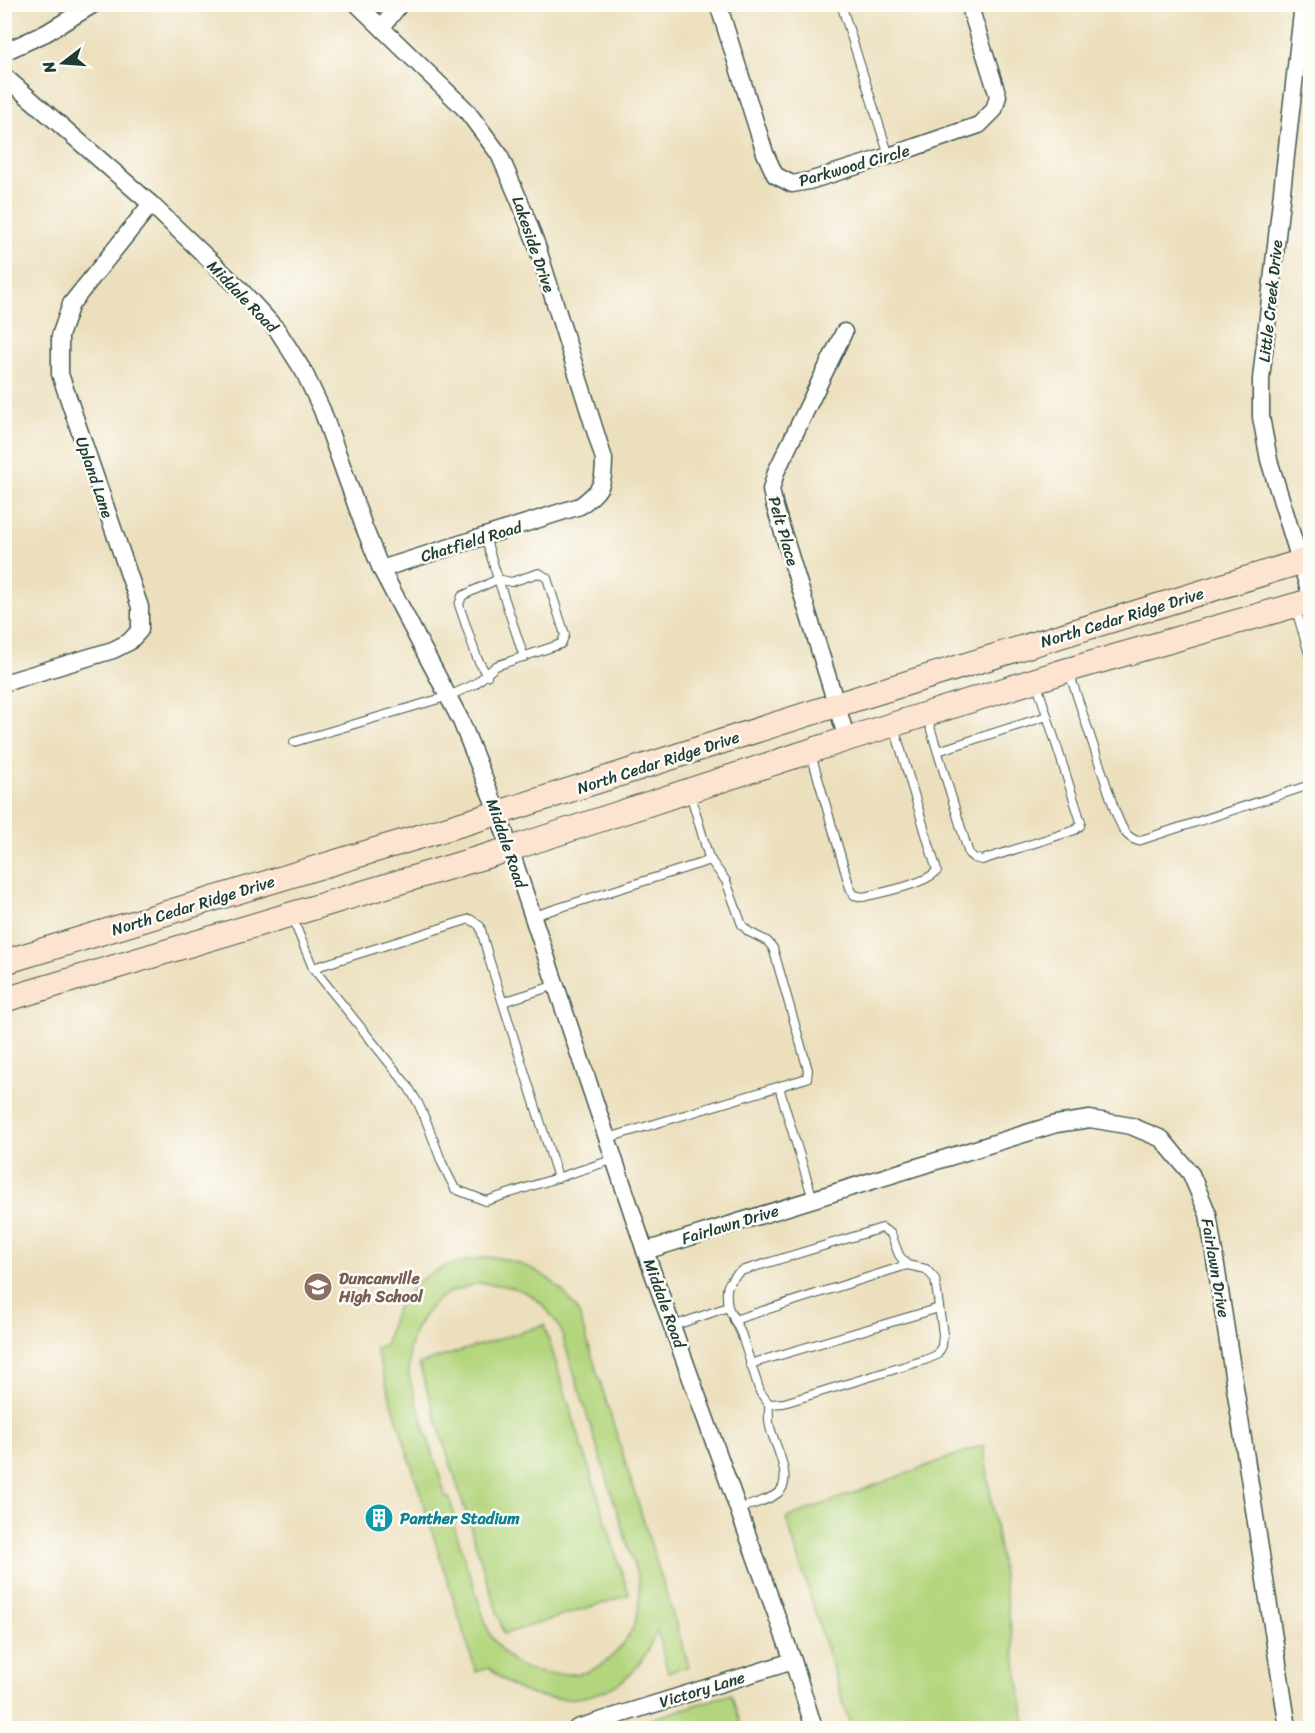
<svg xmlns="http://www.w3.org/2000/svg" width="1315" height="1733" font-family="Sriracha,sans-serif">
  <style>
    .green { fill: #b3d57d; stroke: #698958; stroke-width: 1.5; fill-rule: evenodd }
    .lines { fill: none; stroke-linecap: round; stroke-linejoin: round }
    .service-casing { stroke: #3e5549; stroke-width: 10 }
    .minor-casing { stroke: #3e5549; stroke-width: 19 }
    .secondary-casing { stroke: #3e5549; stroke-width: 26 }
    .service { stroke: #fff; stroke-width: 8 }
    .minor { stroke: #fff; stroke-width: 16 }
    .secondary { stroke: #fde4d0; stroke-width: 24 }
    .labels { text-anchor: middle; stroke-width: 5; stroke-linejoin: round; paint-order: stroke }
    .street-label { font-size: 16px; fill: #1f3d34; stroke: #fdfcf7 }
    .education-label { font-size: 16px; font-weight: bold; fill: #785e54; stroke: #fdfcf7; text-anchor: start }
    .culture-label { font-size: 16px; font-weight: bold; fill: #0d838f; stroke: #fdfcf7; text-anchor: start }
  </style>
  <rect width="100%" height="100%" fill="#fdfcf7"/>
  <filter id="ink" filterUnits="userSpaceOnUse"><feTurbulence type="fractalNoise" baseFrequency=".0167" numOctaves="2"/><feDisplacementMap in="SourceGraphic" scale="12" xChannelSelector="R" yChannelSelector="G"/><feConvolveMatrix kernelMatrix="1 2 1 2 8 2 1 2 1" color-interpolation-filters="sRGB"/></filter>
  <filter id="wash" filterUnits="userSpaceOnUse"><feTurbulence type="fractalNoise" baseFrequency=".008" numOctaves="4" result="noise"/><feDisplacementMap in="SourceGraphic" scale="24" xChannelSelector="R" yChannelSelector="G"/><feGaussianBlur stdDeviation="1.35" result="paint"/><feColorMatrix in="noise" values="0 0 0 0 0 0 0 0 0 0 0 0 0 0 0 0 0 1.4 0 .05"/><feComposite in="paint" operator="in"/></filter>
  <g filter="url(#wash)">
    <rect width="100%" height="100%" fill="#ecdfbd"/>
    <g class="green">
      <path d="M494,1257c38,7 63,22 84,54l111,355 -21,6 -11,-41c-7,13 -11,26 -21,37 -29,33 -82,39 -121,20 -9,-5 -18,-13 -26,-20l-13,4 -101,-324 11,-4c3,-13 6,-28 13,-39 20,-35 58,-46 95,-48zM478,1283c41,2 60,9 82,45l78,250c5,28 -1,51 -20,72 -8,8 -15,15 -26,20 -11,5 -24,4 -36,4 -15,0 -31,-4 -43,-13 -11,-7 -18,-18 -24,-28l-35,-107 2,-6 -7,-23h-3l-37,-120v-27l6,-20 9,-15 11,-13 13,-9z"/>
      <polygon points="544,1325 629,1595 504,1634 419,1364"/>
      <polygon points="983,1445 1026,1728 851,1728 786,1518"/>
      <polygon points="731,1694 742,1728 623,1728"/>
    </g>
  </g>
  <g filter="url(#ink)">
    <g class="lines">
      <g class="service-casing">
        <g id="service">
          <polyline points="841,4 889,156"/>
          <polyline points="1295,606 1310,657"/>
          <path d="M1069,672l46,139c6,14 9,26 23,30l172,-56"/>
          <polyline points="487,676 477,658 459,605 462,596 498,579 524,657"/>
          <polyline points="927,717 969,854 974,858 982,860 1075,830 1080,826 1081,822 1036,681"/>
          <polyline points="294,742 449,696 475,684 496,666 561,644 565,635 547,578 539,573 511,582 498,579 485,537"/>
          <polyline points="938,751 1047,716"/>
          <path d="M811,754l39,134 4,7 9,2c20,-5 60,-12 74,-26l-43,-144"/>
          <polyline points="533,916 711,860"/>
          <polyline points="292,917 313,968 407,1085 418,1103 427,1123 442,1163 455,1189 486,1201 615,1159"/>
          <polyline points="313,968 470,919 480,926 489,959 558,1178"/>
          <polyline points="503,1002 556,985"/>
          <polyline points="783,1085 780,1089 781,1094 813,1199"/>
          <polyline points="608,1138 807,1078 808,1070 773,948 767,941 749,932 742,925 726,881 709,858 690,793"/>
          <polyline points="734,1320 907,1265"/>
          <path d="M673,1326l55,-19 13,26 19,59 9,12 15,-1 141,-43 12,-5 5,-9 1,-12 -8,-55 -9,-10 -19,-4 -8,-10 -8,-21 -9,-6 -141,43c-15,11 -16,18 -13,36"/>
          <polyline points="750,1364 939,1308"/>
          <path d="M739,1509c12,-5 29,-8 39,-16 17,-13 -4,-49 -8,-66 -2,-7 -1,-15 -1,-23"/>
        </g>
      </g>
      <g class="minor-casing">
        <g id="minor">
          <path d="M357,4l109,106 33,44 21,48 16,41 68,216c0,27 -3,31 -24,47l-199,63"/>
          <polyline points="718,4 765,153 775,175 792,184 809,181 889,156 979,125 994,110 998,96 969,4"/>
          <polyline points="1303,4 1261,379 1261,417 1269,460 1310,593"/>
          <polyline points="382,27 400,4"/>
          <polyline points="4,52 46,33 94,4"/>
          <polyline points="4,76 151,204 238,287 278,331 304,372 322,410 364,527 381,569 461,721 498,813 645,1251 793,1661 814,1728"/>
          <polyline points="844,332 776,472 771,490 775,507 847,739"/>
          <polyline points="4,683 113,650 129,642 140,630 140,607 60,374 60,336 71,304 151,204"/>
          <polyline points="645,1251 1056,1124 1090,1119 1131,1126 1162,1139 1191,1174 1208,1214 1288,1728"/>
          <polyline points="577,1728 793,1661"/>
        </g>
      </g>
      <g class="secondary-casing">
        <g id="secondary">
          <polyline points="4,962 498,813 836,705 1310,559"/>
          <polyline points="4,1000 510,849 847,739 1068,670 1310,601"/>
        </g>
      </g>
      <use href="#service" class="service"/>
      <use href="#minor" class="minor"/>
      <use href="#secondary" class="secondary"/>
    </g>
  </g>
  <defs>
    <g id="school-disc" transform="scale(1.5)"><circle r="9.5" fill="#8d6e63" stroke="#fdfcf7"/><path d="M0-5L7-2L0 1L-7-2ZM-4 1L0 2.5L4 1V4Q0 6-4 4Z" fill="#fff"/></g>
    <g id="building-disc" transform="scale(1.5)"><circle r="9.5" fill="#0f9aa8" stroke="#fdfcf7"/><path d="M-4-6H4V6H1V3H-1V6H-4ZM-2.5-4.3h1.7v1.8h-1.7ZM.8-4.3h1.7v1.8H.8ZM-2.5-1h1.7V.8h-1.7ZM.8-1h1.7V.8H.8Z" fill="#fff"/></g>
  </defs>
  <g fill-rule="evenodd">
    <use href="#school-disc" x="318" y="1287"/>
    <use href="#building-disc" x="379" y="1518"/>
  </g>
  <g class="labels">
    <g class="street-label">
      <text transform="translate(854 165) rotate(-16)" y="6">Parkwood Circle</text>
      <text transform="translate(534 244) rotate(71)" y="6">Lakeside Drive</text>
      <text transform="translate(243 296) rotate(46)" y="6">Middale Road</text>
      <text transform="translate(1270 301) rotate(-84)" y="6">Little Creek Drive</text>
      <text transform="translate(95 477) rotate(71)" y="6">Upland Lane</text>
      <text transform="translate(784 531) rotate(74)" y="6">Pelt Place</text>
      <text transform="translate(471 541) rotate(-17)" y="6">Chatfield Road</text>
      <text transform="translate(1122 617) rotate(-17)" y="6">North Cedar Ridge Drive</text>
      <text transform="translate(658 762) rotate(-18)" y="6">North Cedar Ridge Drive</text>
      <text transform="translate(507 843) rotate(71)" y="6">Middale Road</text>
      <text transform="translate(193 905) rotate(-17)" y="6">North Cedar Ridge Drive</text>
      <text transform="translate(730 1224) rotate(-17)" y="6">Fairlawn Drive</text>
      <text transform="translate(1216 1268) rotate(80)" y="6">Fairlawn Drive</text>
      <text transform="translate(665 1303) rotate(70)" y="6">Middale Road</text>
      <text transform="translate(702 1689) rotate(-17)" y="6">Victory Lane</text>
    </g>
    <g class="education-label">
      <text x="339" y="1284">Duncanville<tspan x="339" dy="18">High School</tspan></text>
    </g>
    <g class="culture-label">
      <text x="400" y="1524">Panther Stadium</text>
    </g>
  </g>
  <rect width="1315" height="1733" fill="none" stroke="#fdfcf7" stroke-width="24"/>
  <g transform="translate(63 63) rotate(253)" stroke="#fdfcf7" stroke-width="4.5" paint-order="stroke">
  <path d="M0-4.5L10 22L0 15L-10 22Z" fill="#1f3d34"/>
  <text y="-9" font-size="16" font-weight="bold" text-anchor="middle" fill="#1f3d34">N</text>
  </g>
</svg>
